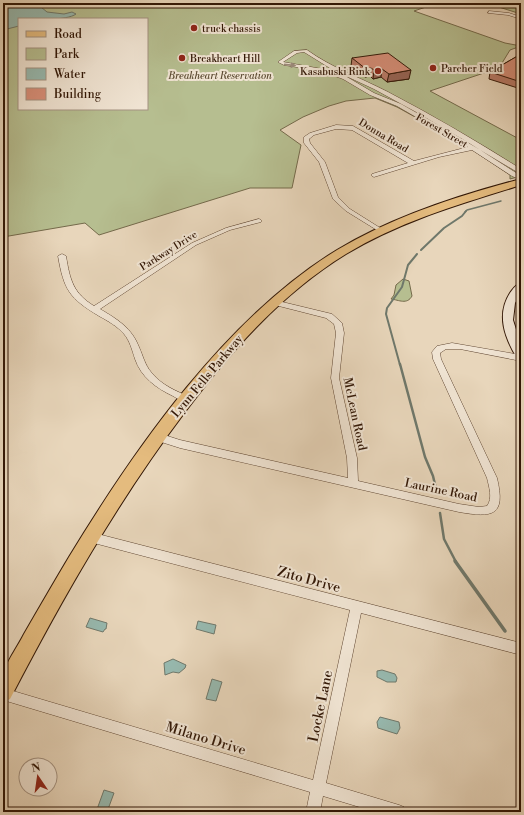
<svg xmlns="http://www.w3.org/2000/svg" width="524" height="815" font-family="'Libre Bodoni',serif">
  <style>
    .green { fill: #b6be90; stroke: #746a4b; fill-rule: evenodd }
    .water { fill: #97b9af; stroke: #6f786b }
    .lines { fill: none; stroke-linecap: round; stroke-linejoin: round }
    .stream-far3 { stroke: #6f786b; stroke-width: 1.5 }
    .stream-far2 { stroke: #6f786b; stroke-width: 2 }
    .stream-far1 { stroke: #6f786b; stroke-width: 2.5 }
    .stream { stroke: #6f786b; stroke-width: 3.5 }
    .street-casing { stroke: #604733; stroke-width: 1 }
    .secondary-casing { stroke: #321706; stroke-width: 2 }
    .primary-casing { stroke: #321706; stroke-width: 2 }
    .street { fill: #f0e4d3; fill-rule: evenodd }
    .secondary { fill: #f0e4d3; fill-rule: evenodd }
    .primary { fill: #e4bb7e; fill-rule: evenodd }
    .wall { fill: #b97a67; stroke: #321706 }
    .shaded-wall { fill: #966354; stroke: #321706 }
    .building { fill: #d78e78; stroke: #321706 }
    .oneway { fill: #9a8877 }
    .poi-dot { fill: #8f2418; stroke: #f0e4d3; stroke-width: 1.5 }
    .labels { text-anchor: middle; stroke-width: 4; stroke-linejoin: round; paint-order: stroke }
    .far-poi-label { font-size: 10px; fill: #321706; stroke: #f0e4d3; text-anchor: start }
    .far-park-label { font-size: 10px; font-style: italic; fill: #5a492f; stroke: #f0e4d3 }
    .far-street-label { font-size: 10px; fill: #321706; stroke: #f0e4d3 }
    .street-label { font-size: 12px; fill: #321706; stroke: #f0e4d3 }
    .near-street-label { font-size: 14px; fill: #321706; stroke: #f0e4d3 }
  </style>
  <rect width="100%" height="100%" fill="#e8d6bb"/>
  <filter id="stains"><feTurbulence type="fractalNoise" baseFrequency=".005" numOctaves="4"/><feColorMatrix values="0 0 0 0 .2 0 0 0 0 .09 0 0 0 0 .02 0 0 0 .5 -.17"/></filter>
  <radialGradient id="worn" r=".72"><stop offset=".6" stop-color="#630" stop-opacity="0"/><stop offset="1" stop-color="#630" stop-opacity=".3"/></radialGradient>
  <g class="green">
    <path d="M3,3h435l-24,8 91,32 16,3 -11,4 -11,18 -69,23 91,49v36l-11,3v-4l-48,-32 -65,-36 -22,-9 -29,3 -17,5 -26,11 -23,13 21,15 -9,43h-42l-151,47 -14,-12 -82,14zM19,19h128v90h-128z"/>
    <polygon points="486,3 521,3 521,14"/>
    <path d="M403,279l6,2 3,15c-5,9 -13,4 -21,3l3,-4 2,-10z"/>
  </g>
  <g class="water">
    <path d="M3,3h25l13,4 6,5 17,2 8,-2 4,2c-9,7 -44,5 -57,5v7l-16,4z"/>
    <polygon points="90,618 107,623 106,629 105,629 103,632 86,627"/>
    <polygon points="198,621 216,625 214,634 196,629"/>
    <polygon points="173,659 186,665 185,668 179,673 173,672 165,675 164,663"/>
    <polygon points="382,670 395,674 397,678 396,682 387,682 377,677 377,671"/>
    <polygon points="212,679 222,682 216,701 206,699"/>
    <polygon points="380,717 399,722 400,728 397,734 378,728 377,722"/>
    <polygon points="104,790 114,793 107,812 96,812"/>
  </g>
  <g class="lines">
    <polyline class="stream-far3" points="465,212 467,210 501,201"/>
    <g class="stream-far2">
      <polyline points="421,250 444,228 462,216 466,211"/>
      <polyline points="400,365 386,314 387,308 402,287 408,265 417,254"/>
    </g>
    <g class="stream-far1">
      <polyline points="400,364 425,457 433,476 437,493"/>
      <polyline points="440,513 444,539 456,562"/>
    </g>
    <polyline class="stream" points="455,561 505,631"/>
    <g class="street-casing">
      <g id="street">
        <polygon points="489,11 509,13 521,17 521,19 508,15 488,13"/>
        <path d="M307,50c25,18 54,28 81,42 46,24 90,50 133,77v5l-2,-1 -101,-60 -44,-24 -41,-19 -29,-18 -7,1 -14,9 39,7 25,8 27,16 27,11 65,37 55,35v4l-9,-4 -40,-26 -33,7 -65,20 -2,-1v-2l36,-11 -56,-33 -16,-1 -22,6 -5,4 1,4 15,19 13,35 12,12 35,22 -1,1h-4l-34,-21 -13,-12 -14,-37 -15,-19v-6l6,-4 26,-8 17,1 61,35 54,-14 -71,-41 -27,-11 -27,-16 -22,-8 -37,-6 -6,-3 16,-11z"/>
        <path d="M259,219l2,1v2l-31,8 -34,15 -96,64c17,10 32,19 39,38 4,9 6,18 12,25 10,13 25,19 39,25l1,2 -1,2c-6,2 -12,-2 -17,-5 -17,-8 -32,-19 -38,-37 -3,-9 -5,-18 -11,-25 -7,-8 -16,-13 -25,-18 -30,-18 -35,-26 -41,-60l4,-2 4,2c4,24 7,37 28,50l98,-63 34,-15z"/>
        <path d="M271,300h3l58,14 10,9 2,10 -5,45 18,80 1,23 101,23 20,3 8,-1c6,-8 2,-19 0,-28l-54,-119 -1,-7 5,-6 15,-3 69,12v6l-61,-12h-14l-6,4 1,6 56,119c9,38 -4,40 -38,34l-279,-64 -25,-8 -2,-3 2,-3 3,-1 22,7 168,38 -1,-20 -16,-80 5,-45 -2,-9 -8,-6 -55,-14 -1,-2z"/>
        <polygon points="90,532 521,643 521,655 361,613 326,783 399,805 404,807 406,812 376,812 323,796 320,812 306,812 310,792 3,700 3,688 313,780 350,610 90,542 86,540 85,537 86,534"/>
      </g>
    </g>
    <g class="secondary-casing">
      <path id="secondary" d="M521,283v10l-6,10 -2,17 8,25v14l-4,-1c-12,-20 -21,-43 -7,-65 3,-4 6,-9 11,-10z"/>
    </g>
    <g class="primary-casing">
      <path id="primary" d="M521,179v6c-60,19 -121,36 -175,69 -65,40 -116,98 -161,158 -68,90 -123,187 -175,287l-7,3c0,-9 -2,-23 1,-31 5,-13 14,-25 20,-37 15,-26 30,-52 45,-77 67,-110 157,-239 268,-307 55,-33 122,-55 184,-71z"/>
    </g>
    <use href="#street" class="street"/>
    <use href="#secondary" class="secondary"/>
    <use href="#primary" class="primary"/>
  </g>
  <g class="wall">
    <polygon points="521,54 521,89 489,79 490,72"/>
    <polygon points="352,58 409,79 387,82 381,77 373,79 370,76 365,77 351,66"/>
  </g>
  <g class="shaded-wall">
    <polygon points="371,68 370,76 365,77 366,69"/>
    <polygon points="382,69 381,77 373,79 374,70"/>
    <polygon points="411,70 409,79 387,82 389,74"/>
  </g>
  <g class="building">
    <polygon points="388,53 411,70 389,74 382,69 374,70 371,68 366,69 352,58"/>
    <polygon points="521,54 521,82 490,72"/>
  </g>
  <defs><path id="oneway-solid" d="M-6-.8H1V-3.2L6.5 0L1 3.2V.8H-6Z"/></defs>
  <use class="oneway" href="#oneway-solid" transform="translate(290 65) rotate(7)"/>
  <g class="poi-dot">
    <circle cx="194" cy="28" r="4"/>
    <circle cx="182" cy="58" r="4"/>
    <circle cx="433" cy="68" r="4"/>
    <circle cx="378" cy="71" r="4"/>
  </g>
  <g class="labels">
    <g class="far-poi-label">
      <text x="202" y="32">truck chassis</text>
      <text x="190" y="62">Breakheart Hill</text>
      <text x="441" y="72">Parcher Field</text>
      <text x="370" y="75" text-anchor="end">Kasabuski Rink</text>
    </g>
    <g class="far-park-label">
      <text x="220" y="79">Breakheart Reservation</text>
    </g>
    <g class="far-street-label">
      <text transform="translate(442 130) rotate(30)" y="4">Forest Street</text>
      <text transform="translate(384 135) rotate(31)" y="4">Donna Road</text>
      <text transform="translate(168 250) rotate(-32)" y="4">Parkway Drive</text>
    </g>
    <g class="street-label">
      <text transform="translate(207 376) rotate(-50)" y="4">Lynn Fells Parkway</text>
      <text transform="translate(355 414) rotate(78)" y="4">McLean Road</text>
      <text transform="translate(441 490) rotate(12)" y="4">Laurine Road</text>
    </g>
    <g class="near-street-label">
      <text transform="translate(309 579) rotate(15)" y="5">Zito Drive</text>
      <text transform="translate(320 706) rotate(-78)" y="5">Locke Lane</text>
      <text transform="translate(206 738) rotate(17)" y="5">Milano Drive</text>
    </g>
  </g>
  <rect width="524" height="815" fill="none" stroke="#e8d6bb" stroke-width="16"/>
  <rect x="4" y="4" width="516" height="807" fill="none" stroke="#321706" stroke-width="2"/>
  <rect x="8" y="8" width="508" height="799" fill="none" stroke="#321706"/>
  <rect x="18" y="18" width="130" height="92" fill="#f0e4d3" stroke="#a49281"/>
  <rect x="26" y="31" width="20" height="6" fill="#e4bb7e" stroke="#a49281"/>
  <text x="54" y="38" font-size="12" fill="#321706">Road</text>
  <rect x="26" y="48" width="20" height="12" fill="#b6be90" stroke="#a49281"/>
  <text x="54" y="58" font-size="12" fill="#321706">Park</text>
  <rect x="26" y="68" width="20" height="12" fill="#97b9af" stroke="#a49281"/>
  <text x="54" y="78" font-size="12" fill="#321706">Water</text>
  <rect x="26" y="88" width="20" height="12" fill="#d78e78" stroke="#a49281"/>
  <text x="54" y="98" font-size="12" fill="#321706">Building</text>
  <g transform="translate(38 777) rotate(347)"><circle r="19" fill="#f0e4d3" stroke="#a49281"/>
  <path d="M0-3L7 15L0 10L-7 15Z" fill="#8f2418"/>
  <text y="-6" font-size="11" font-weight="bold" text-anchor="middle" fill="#321706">N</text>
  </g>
  <rect width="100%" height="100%" filter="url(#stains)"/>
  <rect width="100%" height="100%" fill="url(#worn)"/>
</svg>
